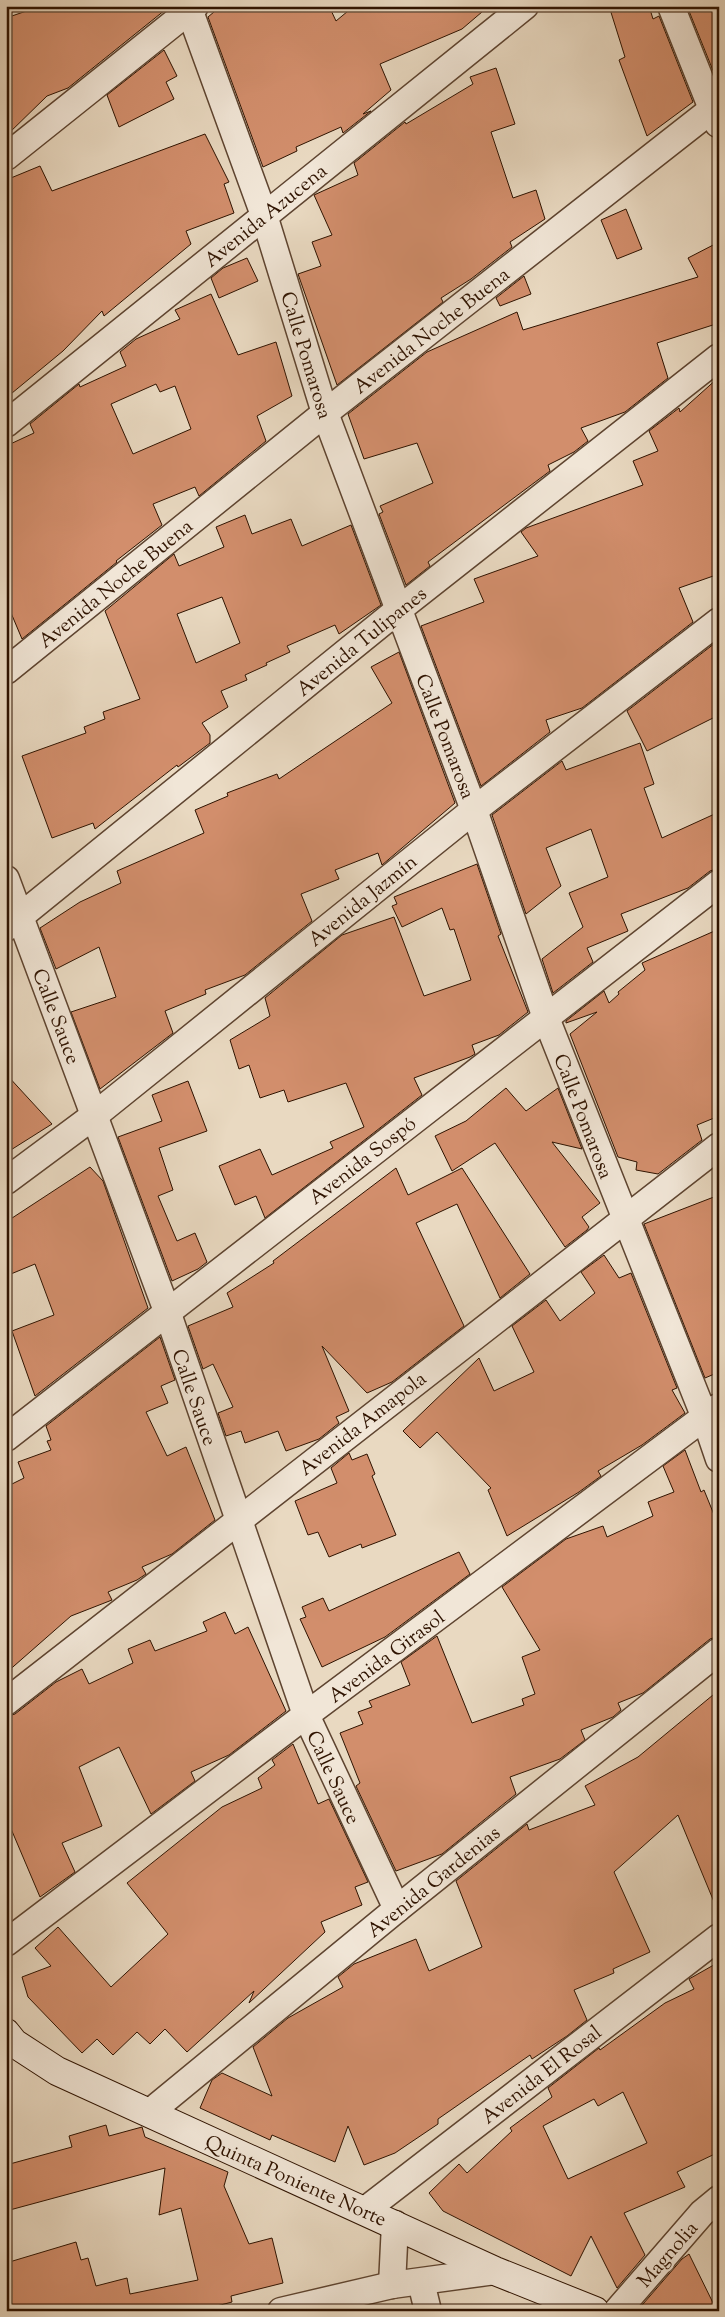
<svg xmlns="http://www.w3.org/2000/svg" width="725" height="2317" font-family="'Sorts Mill Goudy',serif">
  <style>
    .building { fill: #d28e6c; stroke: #2f1300; fill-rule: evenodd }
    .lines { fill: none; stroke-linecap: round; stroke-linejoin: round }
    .street-casing { stroke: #5e4430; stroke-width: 29 }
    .secondary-casing { stroke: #2f1300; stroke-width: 30 }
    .street { stroke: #f1e6d7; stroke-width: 26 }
    .secondary { stroke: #f1e6d7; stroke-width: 28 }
    .labels { text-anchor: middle; stroke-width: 4.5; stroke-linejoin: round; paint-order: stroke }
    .street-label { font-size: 20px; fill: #2f1300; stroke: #f1e6d7 }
  </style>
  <rect width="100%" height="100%" fill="#e9d9c1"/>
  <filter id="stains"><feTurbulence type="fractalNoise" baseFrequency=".004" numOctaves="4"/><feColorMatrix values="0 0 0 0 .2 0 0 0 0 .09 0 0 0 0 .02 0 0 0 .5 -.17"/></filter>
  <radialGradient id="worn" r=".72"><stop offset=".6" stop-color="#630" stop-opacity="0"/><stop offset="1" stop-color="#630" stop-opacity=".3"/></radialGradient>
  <g class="building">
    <polygon points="41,6 170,6 68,88 47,96 6,136 6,18"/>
    <polygon points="221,6 329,6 336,21 354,6 489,6 462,29 380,64 391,90 363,114 371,111 343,133 341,127 296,147 297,151 263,167 208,17"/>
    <polygon points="609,6 649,6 653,19 659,16 693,102 647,136 619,60 625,57"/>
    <polygon points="687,6 719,6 718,83"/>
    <polygon points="164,50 177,76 166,82 174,99 119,127 107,95"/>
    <polygon points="496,68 515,124 491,132 513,198 536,190 545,219 510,242 512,247 471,279 441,298 443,302 337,385 298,274 321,266 312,242 332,235 314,195 358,175 354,163 405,122 406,124 473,84 470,77"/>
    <polygon points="205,134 229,182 224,184 234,213 186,231 191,244 104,316 102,311 63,351 6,398 6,180 40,166 52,191"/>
    <polygon points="626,209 642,249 617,259 601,220"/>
    <polygon points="719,242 719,323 657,343 668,378 625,412 581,428 588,441 574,452 548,465 550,471 428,562 430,566 406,585 379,514 383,512 380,506 433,483 417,443 364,459 348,414 427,352 517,312 523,330 698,277 688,258"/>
    <polygon points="247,258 258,281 219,298 211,278 223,268"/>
    <polygon points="524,276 531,294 500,306 496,298"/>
    <path d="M211,294l27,61 38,-13 16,54 -35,20 9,25 -67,55 -4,-9 -42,17 9,21 -46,36 1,1 -95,77 -16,-38v-155l28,-13 -4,-9 49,-40 1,3 46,-21 -6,-14 16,-13 44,-20 -5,-9zM156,384l4,8 15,-6 16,43 -58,25 -22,-50z"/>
    <polygon points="719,377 719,574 679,588 693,622 582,708 546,720 550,732 481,786 421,626 484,602 474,579 538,556 521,532 526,528 643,485 633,461 658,451 649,431 679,408 680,412"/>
    <path d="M245,515l7,19 39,-15 11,27 49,-21 30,80 -42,29 -4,-9 -48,21 3,6 -24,11 1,2 -22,10 2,5 -26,11 7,16 -26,16 8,12v8l-32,24 -1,-2 -82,64 -2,-6 -41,15 -30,-82 64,-23 -2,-6 21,-8 -2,-7 37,-13 -35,-88 69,-57 5,12 45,-19 -8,-20zM222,597l18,46 -44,20 -19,-49z"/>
    <polygon points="719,640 719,715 647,751 627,711"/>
    <polygon points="399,652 455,803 382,865 378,853 335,870 339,879 301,894 312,921 245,975 205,990 206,994 165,1011 173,1033 100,1089 71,1012 116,997 99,947 56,969 40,928 80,902 121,883 117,871 204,833 195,810 228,796 227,793 277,774 279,779 392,703 371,667"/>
    <polygon points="640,743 654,784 644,788 662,838 719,812 719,868 710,871 688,888 621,914 628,931 587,948 593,962 553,993 542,959 583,927 569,893 608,877 591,829 546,848 561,886 526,914 492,815 562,761 566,770"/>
    <polygon points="477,864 501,934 498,936 528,1012 499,1035 472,1045 475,1054 470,1057 414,1078 422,1095 265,1218 256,1196 235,1205 219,1166 260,1149 272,1175 333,1148 330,1142 364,1127 346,1083 288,1102 284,1090 260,1098 249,1065 239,1069 230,1040 270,1016 265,998 342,935 394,917 424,996 471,980 454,929 450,930 442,908 402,927 392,906 397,904 394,897"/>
    <polygon points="719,929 719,1116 697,1125 702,1140 658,1174 636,1170 637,1162 618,1157 570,1034 597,1012 566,1023 566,1021 604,991 609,1003 619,994 618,992 645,970 642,963"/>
    <polygon points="6,1074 52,1124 6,1153"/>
    <polygon points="188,1081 207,1131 159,1148 173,1190 158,1196 177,1241 195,1233 207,1262 198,1269 172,1281 118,1137 162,1121 152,1095"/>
    <polygon points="506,1088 526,1111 558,1088 582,1149 552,1142 600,1203 582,1217 589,1227 587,1230 565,1247 495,1143 452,1171 435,1136 466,1121"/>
    <polygon points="90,1167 103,1181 148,1308 35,1396 12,1331 54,1315 35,1264 6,1276 6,1222"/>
    <polygon points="396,1168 408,1195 462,1168 530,1274 500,1298 457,1204 416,1223 464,1326 392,1382 367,1393 322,1346 349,1411 336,1417 339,1423 319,1439 286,1451 278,1431 245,1443 241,1431 226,1436 218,1413 233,1407 213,1364 203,1369 188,1326 233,1307 227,1293 274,1263 273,1261"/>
    <polygon points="719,1195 719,1372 705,1378 644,1224"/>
    <polygon points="604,1255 619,1278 631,1273 677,1388 672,1390 685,1413 642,1445 598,1471 601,1476 579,1492 507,1536 488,1490 491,1488 437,1432 420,1448 403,1431 479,1358 494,1391 534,1372 512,1326 546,1300 560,1321 595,1293 581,1272"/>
    <polygon points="160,1337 175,1380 161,1386 168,1403 146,1412 167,1456 186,1447 215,1520 172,1554 142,1567 146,1574 137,1580 108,1592 112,1600 71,1616 6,1673 6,1487 24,1478 18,1462 51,1450 47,1441 51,1440 46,1426"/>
    <polygon points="685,1450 701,1492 704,1490 719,1527 719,1636 710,1639 643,1693 618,1703 621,1710 613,1717 581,1730 585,1740 560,1759 510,1777 516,1794 442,1854 396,1871 356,1786 360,1783 340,1733 363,1724 358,1712 372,1707 369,1701 410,1685 401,1662 437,1636 472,1723 524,1705 522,1699 535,1694 522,1657 540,1650 502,1587 566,1539 603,1526 607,1537 653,1516 648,1502 674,1492 663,1466"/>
    <polygon points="349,1453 352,1460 367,1454 375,1474 372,1476 396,1535 362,1548 361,1544 329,1557 318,1532 308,1535 295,1501 337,1483 331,1468"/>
    <polygon points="459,1552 470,1574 385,1637 322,1667 300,1619 306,1617 302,1607 323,1598 329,1611"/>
    <polygon points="225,1612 235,1634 248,1627 286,1711 229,1755 191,1772 195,1781 151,1814 119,1747 79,1767 102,1826 62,1843 75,1872 40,1897 6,1817 6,1717 15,1714 56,1682 82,1669 89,1684 133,1663 128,1649 150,1640 155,1651 207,1631 203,1622"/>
    <polygon points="719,1690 719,1914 678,1815 614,1872 650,1952 613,1969 614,1973 574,1990 587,2020 567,2036 532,2059 530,2055 438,2119 438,2124 395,2153 364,2165 348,2126 335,2162 272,2135 270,2140 200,2108 212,2080 222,2073 272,2096 253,2047 288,2018 343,1987 338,1977 354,1964 416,1939 429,1971 482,1947 456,1881 527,1824 529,1830 595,1805 585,1786 638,1757"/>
    <polygon points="293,1744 318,1804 329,1799 368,1882 355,1887 362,1905 321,1922 325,1932 249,2003 254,1991 187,2052 165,2029 150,2044 137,2032 113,2055 97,2039 82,2053 28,1997 22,1977 51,1966 35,1948 58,1927 111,1987 168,1934 127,1883 222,1807 262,1788 258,1778 275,1765 272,1760"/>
    <path d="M719,1962v190l-42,20 8,15 -61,26 21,42 -28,33 -26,-52 -20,40 -128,-65 -14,-18 30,-29 8,9 45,-42 -2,-3 42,-31 -4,-9 51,-40 1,2 65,-47 29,-14 -5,-10zM623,2092l24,51 -79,36 -25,-53 51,-27 4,7z"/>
    <polygon points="106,2125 109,2136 142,2127 145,2137 228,2172 224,2186 249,2244 272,2238 283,2283 231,2296 232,2302 198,2311 6,2311 6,2263 76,2242 81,2260 88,2258 96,2286 127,2278 130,2294 198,2280 181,2208 159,2215 165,2168 6,2211 6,2165 72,2147 69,2136"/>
    <polygon points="689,2254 717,2311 637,2311 682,2259"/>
  </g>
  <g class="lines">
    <g class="street-casing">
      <g id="street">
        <polyline points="188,6 264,215 325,413 474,810 546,1018 705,1418 719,1459"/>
        <polyline points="671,6 718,124"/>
        <polyline points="6,157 195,6"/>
        <polyline points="6,424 525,6"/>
        <polyline points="6,671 325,413 719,104"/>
        <polyline points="6,879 167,1311 306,1715 397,1909"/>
        <polyline points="6,928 398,610 719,357"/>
        <polyline points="6,1181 95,1115 474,810 719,621"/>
        <polyline points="6,1438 719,883"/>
        <polyline points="6,1702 719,1146"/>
        <polyline points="6,1943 306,1715 718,1407"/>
        <polyline points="149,2113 397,1909 719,1651"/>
        <polyline points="364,2211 719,1937"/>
        <polyline points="421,2282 428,2311"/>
        <polyline points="392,2285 395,2224"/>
        <polyline points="281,2311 392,2285 495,2271"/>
        <polyline points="617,2311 702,2213 719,2199"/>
      </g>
    </g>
    <g class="secondary-casing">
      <polyline id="secondary" points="6,2033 14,2043 57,2071 495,2271 595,2311"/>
    </g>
    <use href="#street" class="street"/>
    <use href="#secondary" class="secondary"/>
  </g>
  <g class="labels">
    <g class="street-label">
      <text transform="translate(265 215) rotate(-39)" y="7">Avenida Azucena</text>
      <text transform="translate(431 330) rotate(-38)" y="7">Avenida Noche Buena</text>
      <text transform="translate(307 355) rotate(73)" y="7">Calle Pomarosa</text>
      <text transform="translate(115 583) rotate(-39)" y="7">Avenida Noche Buena</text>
      <text transform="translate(361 641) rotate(-39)" y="7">Avenida Tulipanes</text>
      <text transform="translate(446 736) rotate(69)" y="7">Calle Pomarosa</text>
      <text transform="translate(362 900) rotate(-39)" y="7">Avenida Jazmín</text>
      <text transform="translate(57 1016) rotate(69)" y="7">Calle Sauce</text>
      <text transform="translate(584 1116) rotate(69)" y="7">Calle Pomarosa</text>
      <text transform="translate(362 1160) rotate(-38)" y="7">Avenida Sospó</text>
      <text transform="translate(195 1397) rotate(71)" y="7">Calle Sauce</text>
      <text transform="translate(362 1423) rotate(-38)" y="7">Avenida Amapola</text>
      <text transform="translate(386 1656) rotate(-37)" y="7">Avenida Girasol</text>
      <text transform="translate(334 1777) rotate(65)" y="7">Calle Sauce</text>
      <text transform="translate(433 1881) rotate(-39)" y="7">Avenida Gardenias</text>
      <text transform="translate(541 2074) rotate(-38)" y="7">Avenida El Rosal</text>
      <text transform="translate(296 2180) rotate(24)" y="7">Quinta Poniente Norte</text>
      <text transform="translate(667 2254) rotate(-49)" y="7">Magnolia</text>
    </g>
  </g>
  <rect width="725" height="2317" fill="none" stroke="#e9d9c1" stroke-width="25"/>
  <rect x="8" y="8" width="710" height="2302" fill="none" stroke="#2f1300" stroke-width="2.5"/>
  <rect x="12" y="12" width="700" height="2292" fill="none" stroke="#2f1300"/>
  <rect width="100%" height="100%" filter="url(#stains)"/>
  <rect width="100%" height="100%" fill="url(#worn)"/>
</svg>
